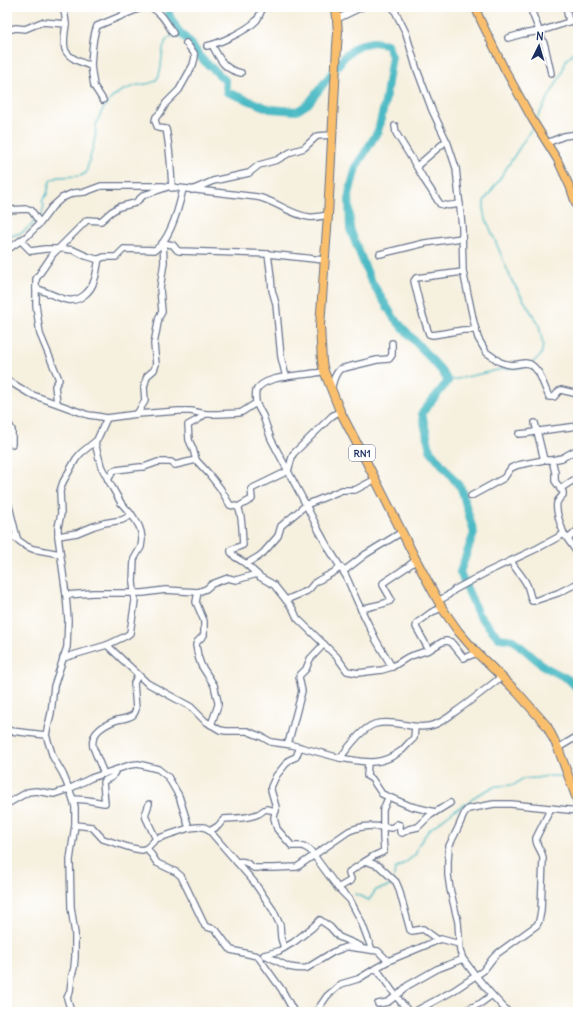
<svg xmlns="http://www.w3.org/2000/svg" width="585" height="1019" font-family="Delius,sans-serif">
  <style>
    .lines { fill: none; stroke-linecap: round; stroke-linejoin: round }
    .stream { stroke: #4cbac4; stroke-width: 1.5 }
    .river { stroke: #4cbac4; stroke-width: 8 }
    .minor-casing { stroke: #68738b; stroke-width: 8 }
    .major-casing { stroke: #68738b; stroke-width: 9 }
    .highway-casing { stroke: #68738b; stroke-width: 10 }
    .minor { stroke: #fff; stroke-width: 5.5 }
    .major { stroke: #f9bf6d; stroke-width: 7 }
    .highway { stroke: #f9bf6d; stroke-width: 8 }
    .labels { text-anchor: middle; stroke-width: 3.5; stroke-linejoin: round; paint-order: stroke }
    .shield { fill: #fff; stroke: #5f6d8e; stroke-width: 1 }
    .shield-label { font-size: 10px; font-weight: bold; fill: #1b2f5e }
  </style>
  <rect width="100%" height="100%" fill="#fff"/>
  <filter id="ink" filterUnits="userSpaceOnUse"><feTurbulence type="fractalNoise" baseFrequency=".025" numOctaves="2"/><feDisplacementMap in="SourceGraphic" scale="8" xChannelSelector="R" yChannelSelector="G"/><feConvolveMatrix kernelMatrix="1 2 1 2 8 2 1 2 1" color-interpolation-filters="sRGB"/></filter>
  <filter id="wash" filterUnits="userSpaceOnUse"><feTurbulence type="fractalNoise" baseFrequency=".012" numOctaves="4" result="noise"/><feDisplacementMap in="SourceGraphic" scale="16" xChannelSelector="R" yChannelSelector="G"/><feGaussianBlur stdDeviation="0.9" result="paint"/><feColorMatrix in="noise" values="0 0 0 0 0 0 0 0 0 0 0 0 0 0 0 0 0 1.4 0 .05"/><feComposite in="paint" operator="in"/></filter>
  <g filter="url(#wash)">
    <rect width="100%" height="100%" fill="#f6f0df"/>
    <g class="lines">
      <g class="stream">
        <polyline points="536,120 561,75 566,60 578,48"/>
        <path d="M39,217l3,-3 2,-9 -2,-4 5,-7 3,-13 3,-2 6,-2 21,-1 6,-3c3,-12 7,-24 9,-36 1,-4 0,-8 1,-12 4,-13 13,-28 26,-34 5,-2 11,-5 17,-6 6,-2 12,0 17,-5 9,-8 2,-37 14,-43 5,-2 11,0 16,1"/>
        <path d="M7,238l10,-4 5,-1c4,-4 11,-8 14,-13"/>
        <polyline points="533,362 541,355 543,345 539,325 512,281 484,214 484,201 497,183 534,125"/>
        <polyline points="448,381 502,369 526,367"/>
        <polyline points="573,778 578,779"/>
        <polyline points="394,877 395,869 401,866 415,855 419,844 429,830 456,809 468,803 477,795 496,786 514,785 522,779 536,778 548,776 558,776 565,777"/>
        <polyline points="355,894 369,900 376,890 393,885 393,881"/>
      </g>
      <polyline class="river" points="167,7 170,17 178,30 192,45 202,59 225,80 227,92 270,109 297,111 308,104 345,56 359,45 373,42 387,44 392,56 385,102 378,131 356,167 349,194 350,229 370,279 394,318 441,370 448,381 422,413 430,450 461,488 474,533 460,572 478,614 499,638 513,640 545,667 568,679 578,689"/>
    </g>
  </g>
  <g filter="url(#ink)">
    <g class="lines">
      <g class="minor-casing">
        <g id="minor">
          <polyline points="63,7 65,16 66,24"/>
          <polyline points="393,7 406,33 416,67 432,110 448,144 456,168 462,227 463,271 474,323 478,338 486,352 500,362 506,364 512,365 525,363 530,364 534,367 539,373 549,397 554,397 559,391 561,390 578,394"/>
          <polyline points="530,7 545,46 551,73"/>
          <polyline points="566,7 569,22"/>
          <polyline points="337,19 362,7"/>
          <path d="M7,30l9,-2 9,1 17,-7 24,2c-1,7 -3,18 -1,25 2,9 18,14 26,17l3,20 9,14"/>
          <polyline points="508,38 522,34 541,31 578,19"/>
          <path d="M212,45c8,14 11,24 29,28"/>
          <path d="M207,46c13,-3 39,-15 49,-25 3,-3 5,-10 7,-14"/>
          <path d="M91,66c1,-13 1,-28 6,-40l41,-17c4,-1 9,-2 13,-1 10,3 17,17 22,25"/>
          <path d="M395,126l1,7 16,26 13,22 15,23c6,3 13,1 20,0"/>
          <polyline points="547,143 564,136 578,134"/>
          <polyline points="417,166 446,141"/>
          <path d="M172,188c-1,-20 -2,-40 -6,-59l-8,-1 -3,-7 1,-4 5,-5 5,-9 13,-13 14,-25 2,-8 -1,-4 -8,-10"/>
          <polyline points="192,190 213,181 249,173 259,165 277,160 291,152 304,148 317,136 332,135"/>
          <polyline points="7,210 27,209 31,210 40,223"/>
          <path d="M21,241l10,10 14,-2h19l9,1 13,6 10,3h3l5,-2h12l8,-8 31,1c16,-11 24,-43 28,-61"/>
          <polyline points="163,243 173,245 177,250 179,251 268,254 324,260"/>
          <path d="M7,250l20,-14 13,-13 12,-16 10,-9 11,-5 12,-1 16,-6h61l95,11c18,3 33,18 52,20 6,1 13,-1 19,-2"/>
          <polyline points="268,254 271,277 272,290 276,304 281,357 286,377"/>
          <polyline points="380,254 425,243 462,238"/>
          <polyline points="463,272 416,278 414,281 421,310 429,334 433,335 463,330 476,330"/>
          <path d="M36,288c8,3 24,11 32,12 12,2 23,-9 26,-19 3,-7 3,-15 5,-22"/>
          <path d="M7,380l23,14 58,21 8,1 11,2 30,-4 42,-3h12l14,3h13l21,-1 3,-1 14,-9c0,-4 -1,-8 0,-12 7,-16 45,-15 59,-18 3,0 6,-1 9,-2"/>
          <path d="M331,390c2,-8 3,-15 9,-21l37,-9 12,-1 3,-4v-12"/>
          <polyline points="57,403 55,386 59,380 58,377 40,334 36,305 36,279 53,254 87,220 101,221 111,212 119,207 135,203 144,195 165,188"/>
          <polyline points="256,403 263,416 271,439 306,505 319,531 329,549 346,576 358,603 376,640 392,667"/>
          <polyline points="137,414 145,401 144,387 147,376 154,370 156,364 154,344 159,317 162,312 160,289 164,262 163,243"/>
          <path d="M205,414l-6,5 -11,6 1,15 4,9 3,11 13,14 11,14 10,17 8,2c5,10 4,26 5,38l-12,5v2l4,5 10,6 15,14 14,8 19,24 4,9 40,39 10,14 11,2 24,-3 10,-3 16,-10 21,-7 13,-8 4,-1 5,1 13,16 13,-5"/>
          <polyline points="7,421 12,430 12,444"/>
          <polyline points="519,434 529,433 539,431 578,426"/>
          <polyline points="95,443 101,466 112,487 121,503 132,515 136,521 139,526 141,532 142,540 141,547 134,559 133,582 135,601 130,633 126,636 107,645"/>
          <polyline points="552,460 562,458 578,449"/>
          <polyline points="108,480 113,471 116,470 140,467 144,467 158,462 171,462 175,465 196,460"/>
          <polyline points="560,489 578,477"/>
          <polyline points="471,496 504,478 511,468 518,465 544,460"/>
          <polyline points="7,498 17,538"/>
          <polyline points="238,507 252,499 251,489 288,471 293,454 332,416 340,411"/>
          <polyline points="564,534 578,554"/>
          <polyline points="58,536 77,533 94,526 104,523 122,520 132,515"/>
          <polyline points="7,538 14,537 26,546 33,549 60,554"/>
          <polyline points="568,539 578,530"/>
          <path d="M511,561c4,8 12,15 16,24 2,5 3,11 5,16h2l24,-8 20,-10"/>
          <polyline points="246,564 258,557 264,552 278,536 281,526 306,505 342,490 355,490 376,479"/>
          <polyline points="344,571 366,554 402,532"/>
          <polyline points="198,592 196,602 204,621 204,635 197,642 196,645 198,656 201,665 214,685 218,702 218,705 211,725"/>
          <polyline points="66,595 93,593 143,593 165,590 198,592 206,589 212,584 228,578 236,580 257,574"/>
          <path d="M286,600l21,-9c4,-2 5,-7 9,-9 9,-6 17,-8 25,-15"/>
          <path d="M438,601l9,-5 7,-6 33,-18 51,-24 26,-14c-3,-8 -9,-23 -7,-31 1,-4 4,-6 6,-8v-3l-8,-11v-9l-3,-12h-8l-9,-37"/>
          <path d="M361,610c9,-5 20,-4 29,-9l1,-2 -8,-14v-2l24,-16 9,-7"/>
          <polyline points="429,650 416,627 417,623 432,612 442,608"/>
          <path d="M63,658l44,-13 40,38 44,24 14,14 15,9 6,1h21l15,6 9,5 21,3 48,13c9,-11 22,-30 35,-34 10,-3 21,-1 31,1 10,2 21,3 30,-1 7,-3 13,-7 19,-12 16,-11 31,-23 46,-35"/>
          <polyline points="7,729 11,731 46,735"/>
          <polyline points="288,744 302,691 299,677 300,675 306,669 310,659 324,644"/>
          <polyline points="300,747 296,757 289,760 276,776 271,787 271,790 276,807 274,818 277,829 292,846 303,846 310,850 338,888 350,900 361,921 372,950"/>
          <polyline points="558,748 578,736"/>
          <path d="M340,758c25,4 39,9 61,-7 4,-3 7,-8 11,-11l2,-2 1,-11"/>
          <polyline points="368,763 367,776 372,779 382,794 410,806 435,812"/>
          <path d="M104,774l-11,-27c-3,-15 13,-23 24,-27 5,-1 12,-2 16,-5 2,-2 2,-3 3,-6l-2,-26 4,-8"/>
          <polyline points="73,799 87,800 104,803 105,803 103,782 104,781 112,777 116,770"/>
          <polyline points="7,804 28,792 36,791 54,794 69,789 91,778 130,765 138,764 158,769 168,777 179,796 189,828"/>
          <polyline points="149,804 145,815 146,818 156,839"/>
          <polyline points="75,825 92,827 103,839 131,848 142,850 147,848 156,839 189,828 198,827 204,827 208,829 254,882 273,910 280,925 281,938 284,948"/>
          <path d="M210,831l8,-5 6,-7c11,-1 23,0 34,-5 3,-1 5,-4 8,-5l10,2"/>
          <path d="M147,848l10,15 19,9 5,4 24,50c3,2 8,2 11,4l15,20 26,6 2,2 23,32 12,22"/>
          <polyline points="366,861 379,866 396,882 399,889 410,930 412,931 423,929 438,940"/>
          <path d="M237,862c9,-2 10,2 17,6h19l24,-1 52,-36c16,-7 26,-5 43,-3l5,-4 3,1v7l2,1 7,-4 9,-2 11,-11 21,-13"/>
          <path d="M338,888l12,-7 1,-2 -2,-5v-2c8,-5 15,-10 23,-15 4,-3 8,-3 12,-6l-1,-14v-27l5,-12"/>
          <polyline points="264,955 279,951 294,942 313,927 320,920 330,927 339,937 360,946"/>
          <path d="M265,955l24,12c5,1 13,2 18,1l26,-16 13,-5h3l29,4 10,10"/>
          <polyline points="376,968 396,996 409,1012"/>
          <polyline points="378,1004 388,1002 400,993 407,986 437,969 463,959"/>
          <polyline points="71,1012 67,998 70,991 72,975 74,968 75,957 75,934 71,907 70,860 75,825 75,807 73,799 63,774 53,757 46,735 51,713 54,686 67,647 68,620 66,595 58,536 58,527 61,514 60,491 63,482 76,459 81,453 97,440 107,418"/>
          <polyline points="316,1012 327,996 341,984 358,979 388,961 441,939 459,944"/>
          <path d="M414,1012l39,-21 30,-20 10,-13 5,-5 39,-28 2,-4 2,-10 2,-53c-1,-8 -8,-13 -7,-20l15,-30"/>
          <polyline points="462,1012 481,1003 492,995"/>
          <polyline points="508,1012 492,995 476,976 463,959 460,951 458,922 450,889 448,875 448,861 449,846 457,830 465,812 468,809 494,804 511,804 578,811"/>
        </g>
      </g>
      <g class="major-casing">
        <polyline id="major" points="475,7 480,19 504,68 532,119 557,159 570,187 578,211"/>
      </g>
      <g class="highway-casing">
        <polyline id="highway" points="336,7 338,33 337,46 328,215 320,326 322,362 324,371 340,411 366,461 416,560 442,608 458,631 477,653 517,692 547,726 558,748 578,802"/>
      </g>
      <use href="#minor" class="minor"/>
      <use href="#major" class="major"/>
      <use href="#highway" class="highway"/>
    </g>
  </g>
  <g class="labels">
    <rect class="shield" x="349" y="445" width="26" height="16" rx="3"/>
    <g class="shield-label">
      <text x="362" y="457">RN1</text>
    </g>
  </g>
  <rect width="585" height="1019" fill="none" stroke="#fff" stroke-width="24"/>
  <g transform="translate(539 46) rotate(5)" stroke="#ffffff" stroke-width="3" paint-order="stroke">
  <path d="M0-3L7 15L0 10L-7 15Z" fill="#1b2f5e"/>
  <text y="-6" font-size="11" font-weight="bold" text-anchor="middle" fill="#1b2f5e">N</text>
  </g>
</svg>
